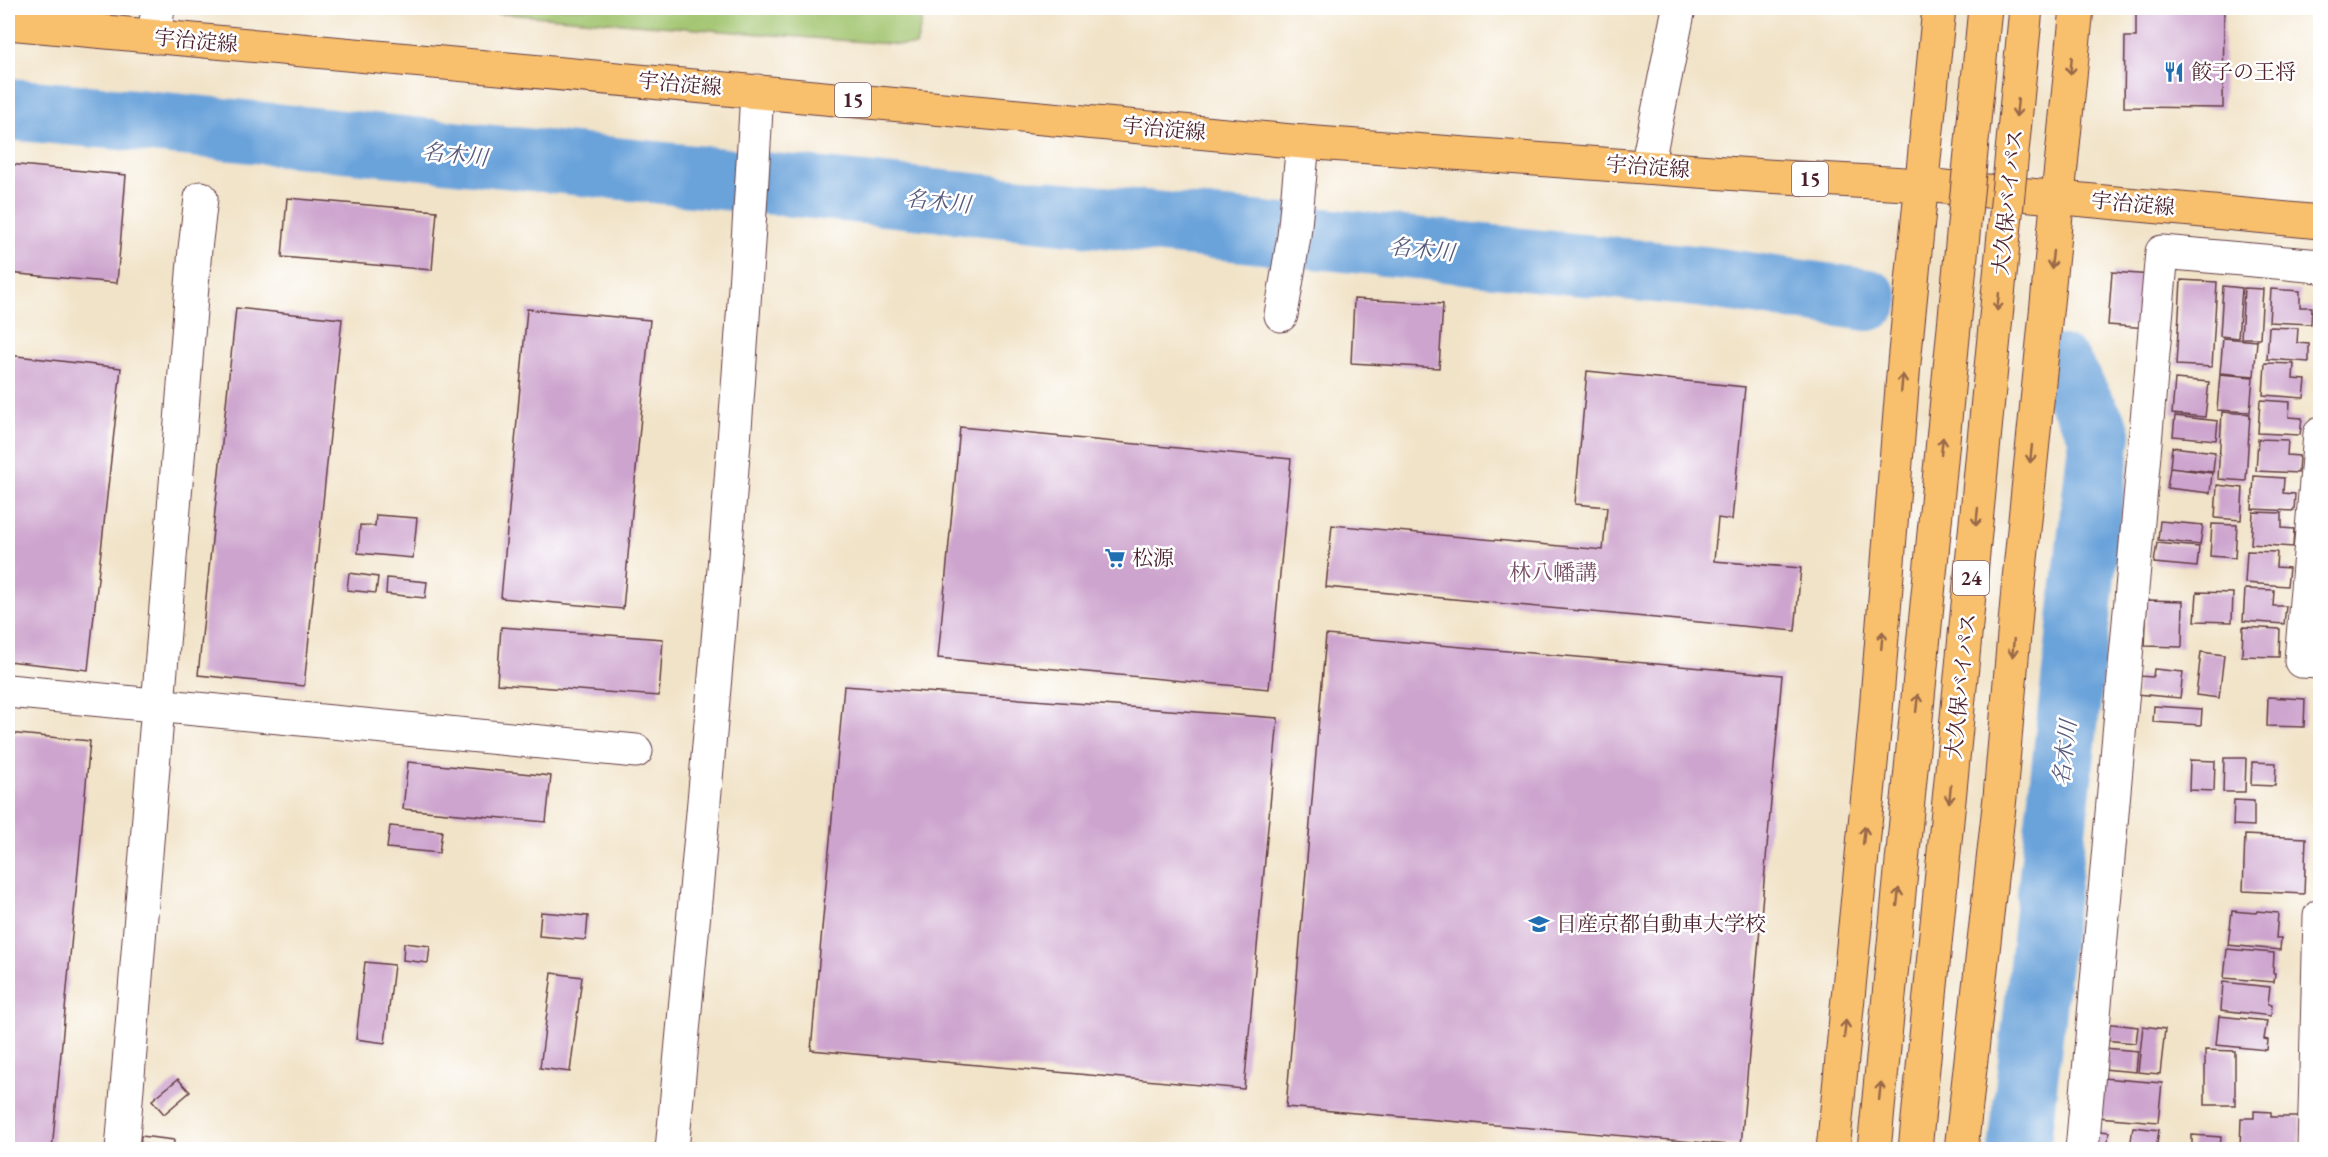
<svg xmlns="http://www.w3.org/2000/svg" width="2328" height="1157" font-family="'EB Garamond','Noto Serif JP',serif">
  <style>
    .green { fill: #a1c46e; stroke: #76724c; stroke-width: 1.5 }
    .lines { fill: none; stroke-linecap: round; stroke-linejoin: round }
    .river { stroke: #6aa3da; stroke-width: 62 }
    .building { fill: #cda4ce }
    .minor-casing { stroke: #633c43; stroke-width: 35 }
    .major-casing { stroke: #633c43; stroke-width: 35 }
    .highway-casing { stroke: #633c43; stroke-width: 35 }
    .minor { stroke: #fff; stroke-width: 33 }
    .major { stroke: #f8bf6c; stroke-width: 33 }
    .highway { stroke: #f8bf6c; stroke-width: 33 }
    .highway-bridge-casing { stroke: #633c43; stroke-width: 35; stroke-linecap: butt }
    .highway-bridge { stroke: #f8bf6c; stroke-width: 33 }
    .oneway { stroke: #986748 }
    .labels { text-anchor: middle; stroke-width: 5; stroke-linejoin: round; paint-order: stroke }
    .shield { fill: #fff; stroke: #80626b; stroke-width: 1.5 }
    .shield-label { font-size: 20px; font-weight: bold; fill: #4a1f2b }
    .street-label { font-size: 21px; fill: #4a1f2b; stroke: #fff }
    .poi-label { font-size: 21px; fill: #4a1f2b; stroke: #fff; text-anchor: start }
    .water-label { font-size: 22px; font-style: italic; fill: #585a7a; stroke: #fff }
    .neighbourhood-label { font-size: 22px; fill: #784e64; stroke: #fff }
  </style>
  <rect width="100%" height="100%" fill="#fff"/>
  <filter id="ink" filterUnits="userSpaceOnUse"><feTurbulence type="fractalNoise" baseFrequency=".0167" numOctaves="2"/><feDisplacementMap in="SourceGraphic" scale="12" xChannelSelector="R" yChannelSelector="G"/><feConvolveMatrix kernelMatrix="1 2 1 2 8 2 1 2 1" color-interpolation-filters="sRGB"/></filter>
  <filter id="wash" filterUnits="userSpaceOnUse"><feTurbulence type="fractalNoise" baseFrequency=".008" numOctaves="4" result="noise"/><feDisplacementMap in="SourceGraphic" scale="24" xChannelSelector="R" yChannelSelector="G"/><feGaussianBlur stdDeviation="1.35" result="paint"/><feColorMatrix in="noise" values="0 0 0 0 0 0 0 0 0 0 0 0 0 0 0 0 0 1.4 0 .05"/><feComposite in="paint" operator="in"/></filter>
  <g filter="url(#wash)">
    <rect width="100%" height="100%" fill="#f1e3c8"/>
    <polygon class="green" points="481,8 925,8 916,46 480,12"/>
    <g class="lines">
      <g class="river">
        <polyline points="8,109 133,120 1704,277 1868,300"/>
        <polyline points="2019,1150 2100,434 2061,366"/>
      </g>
    </g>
    <g id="blocks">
      <g class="building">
        <polygon points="2136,8 2224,8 2223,108 2124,107 2125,37 2136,37"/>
        <polygon points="8,164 126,175 117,283 8,273"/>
        <polygon points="287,198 437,211 432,270 282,257"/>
        <polygon points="2112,272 2152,275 2148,328 2108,325"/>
        <polygon points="2181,280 2217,282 2212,367 2176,365"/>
        <polygon points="2223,286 2242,288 2238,338 2220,336"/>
        <polygon points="2244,288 2263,289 2260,338 2241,338"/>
        <polygon points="2271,289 2300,291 2300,307 2312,307 2311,324 2269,322"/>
        <polygon points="1354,299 1443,304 1439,368 1351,363"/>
        <polygon points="236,308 342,319 304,686 198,675"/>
        <polygon points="527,309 650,320 623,609 501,598"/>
        <polygon points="2269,327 2298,328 2297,343 2309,344 2309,362 2267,359"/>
        <polygon points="2223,338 2257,341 2254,376 2220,373"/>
        <polygon points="8,355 121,368 88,670 8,661"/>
        <polygon points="2265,363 2294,364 2293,379 2306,380 2304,398 2263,395"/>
        <polygon points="1587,371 1745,387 1732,520 1718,518 1714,561 1801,568 1795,631 1326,587 1332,525 1603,550 1607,507 1575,504"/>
        <polygon points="2220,374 2253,377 2250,412 2217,410"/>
        <polygon points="2175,379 2209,382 2205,417 2172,414"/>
        <polygon points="2260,400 2290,402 2289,417 2302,418 2300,435 2258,433"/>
        <polygon points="2222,412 2250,414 2246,481 2218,479"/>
        <polygon points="2175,416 2218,421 2216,440 2173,436"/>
        <polygon points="960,427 1291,459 1269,689 938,658"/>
        <polygon points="2258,439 2288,440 2287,455 2299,456 2298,473 2256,471"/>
        <polygon points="2172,447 2215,452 2213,472 2170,467"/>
        <polygon points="2170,468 2212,473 2210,493 2167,488"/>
        <polygon points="2254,476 2284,478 2283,493 2295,494 2294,511 2252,509"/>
        <polygon points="2217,485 2243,488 2241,520 2215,518"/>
        <polygon points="2253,512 2282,513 2282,528 2294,529 2293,547 2251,544"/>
        <polygon points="376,515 417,518 413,558 358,553 360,525 375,526"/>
        <polygon points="2160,521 2203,525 2200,545 2158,540"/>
        <polygon points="2212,524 2237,525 2235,558 2210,556"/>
        <polygon points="2157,543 2199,547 2197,567 2154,563"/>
        <polygon points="2247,551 2277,552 2276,567 2289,568 2287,586 2245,583"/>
        <polygon points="349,573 378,577 376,593 347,590"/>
        <polygon points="387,578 427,582 425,598 386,594"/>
        <polygon points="2245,589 2274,590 2273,606 2286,606 2284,624 2243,621"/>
        <polygon points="2197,592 2233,593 2232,622 2195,621"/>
        <polygon points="2147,600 2183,601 2182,647 2145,646"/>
        <polygon points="501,627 663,639 659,696 497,684"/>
        <polygon points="2243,627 2280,629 2279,657 2242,656"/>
        <polygon points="1326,635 1782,675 1741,1146 1286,1107"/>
        <polygon points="2201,652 2224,655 2219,698 2196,695"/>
        <polygon points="2154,669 2183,672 2180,698 2136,694 2138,676 2153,677"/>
        <polygon points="844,686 1278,718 1244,1089 811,1050"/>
        <polygon points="2268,697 2305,699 2304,727 2267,726"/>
        <polygon points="2318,697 2320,697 2320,725 2317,725"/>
        <polygon points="2154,706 2202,709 2201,725 2153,722"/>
        <polygon points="8,733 90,741 52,1150 8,1150"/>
        <polygon points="2224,758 2246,758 2245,792 2223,792"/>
        <polygon points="2190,760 2215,761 2214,791 2189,790"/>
        <polygon points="408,762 551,776 546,822 403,809"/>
        <polygon points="2252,762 2276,763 2275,786 2251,785"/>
        <polygon points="2234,800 2254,801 2254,826 2233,825"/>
        <polygon points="390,826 442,831 439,853 387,848"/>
        <polygon points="2245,835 2306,838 2304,894 2243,891"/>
        <polygon points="2232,911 2256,913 2257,911 2278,913 2276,938 2281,938 2280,950 2228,945"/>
        <polygon points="541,912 588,916 586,940 539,936"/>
        <polygon points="404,943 430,946 428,963 403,960"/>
        <polygon points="2227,949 2274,953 2273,973 2275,973 2274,982 2224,978"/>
        <polygon points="365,962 394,965 385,1043 356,1039"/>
        <polygon points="552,973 582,977 570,1072 540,1068"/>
        <polygon points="2223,982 2270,987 2268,1004 2272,1005 2271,1016 2221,1010"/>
        <polygon points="2219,1016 2267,1021 2264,1039 2268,1040 2267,1050 2216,1045"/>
        <polygon points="2104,1023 2138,1027 2136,1043 2103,1040"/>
        <polygon points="2143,1026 2165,1029 2160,1074 2138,1072"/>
        <polygon points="2104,1048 2138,1051 2136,1072 2103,1069"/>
        <polygon points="2205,1050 2235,1051 2235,1105 2205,1105"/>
        <polygon points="2102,1078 2162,1083 2158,1122 2098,1117"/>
        <polygon points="178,1079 190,1092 164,1114 152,1100"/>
        <polygon points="2254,1111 2271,1112 2271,1117 2301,1117 2300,1150 2240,1150 2241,1118 2254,1118"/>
        <polygon points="2133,1127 2159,1130 2156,1150 2130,1148"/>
        <polygon points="2090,1130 2109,1132 2107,1150 2088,1150"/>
        <polygon points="2192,1135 2221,1137 2220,1150 2192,1150"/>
        <polygon points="141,1136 174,1140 173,1150 140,1150"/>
      </g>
    </g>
  </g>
  <g filter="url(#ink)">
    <use href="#blocks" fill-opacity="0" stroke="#633c43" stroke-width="1.5"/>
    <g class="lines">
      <g class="minor-casing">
        <g id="minor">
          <polyline points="154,37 158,8"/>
          <polyline points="1647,167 1679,8"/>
          <polyline points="1281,315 1294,236 1303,142"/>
          <polyline points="2320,434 2301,661 2320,662"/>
          <polyline points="8,691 636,751"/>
          <polyline points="122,1150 195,249 201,198"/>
          <path d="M672,1150c33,-353 66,-706 85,-1059"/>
          <polyline points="2082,1150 2162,252 2320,266"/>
          <polyline points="2314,1150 2320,916"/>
        </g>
      </g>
      <g class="major-casing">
        <polyline id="major" points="8,23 1303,142 1766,176 1923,185 2320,222"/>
      </g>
      <g class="highway-casing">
        <g id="highway">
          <polyline points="1833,1150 1875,723 1904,363 1939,8"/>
          <polyline points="1961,1150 2000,797 2018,589 2077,8"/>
        </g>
      </g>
      <use href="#minor" class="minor"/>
      <use href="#major" class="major"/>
      <use href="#highway" class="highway"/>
      <g class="highway-bridge-casing">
        <g id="highway-bridge">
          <polyline points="1874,1150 1985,8"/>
          <polyline points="1915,1150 2026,8"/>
        </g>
      </g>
      <use href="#highway-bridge" class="highway-bridge"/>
    </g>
    <defs><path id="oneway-shaft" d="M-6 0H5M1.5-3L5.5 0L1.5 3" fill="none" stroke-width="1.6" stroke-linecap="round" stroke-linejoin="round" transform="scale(1.5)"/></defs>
    <g class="oneway">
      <use href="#oneway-shaft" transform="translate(2071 66) rotate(95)"/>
      <use href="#oneway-shaft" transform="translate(2017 108) rotate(96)"/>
      <use href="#oneway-shaft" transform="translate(2052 260) rotate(96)"/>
      <use href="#oneway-shaft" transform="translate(1998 302) rotate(96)"/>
      <use href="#oneway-shaft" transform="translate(1902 383) rotate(-85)"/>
      <use href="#oneway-shaft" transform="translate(1942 446) rotate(-84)"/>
      <use href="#oneway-shaft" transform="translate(2031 454) rotate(96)"/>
      <use href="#oneway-shaft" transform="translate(1977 517) rotate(96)"/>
      <use href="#oneway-shaft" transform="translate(1882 640) rotate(-85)"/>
      <use href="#oneway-shaft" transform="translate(2013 648) rotate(95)"/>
      <use href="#oneway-shaft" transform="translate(1917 703) rotate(-84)"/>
      <use href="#oneway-shaft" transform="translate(1950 794) rotate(96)"/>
      <use href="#oneway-shaft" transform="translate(1864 835) rotate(-84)"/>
      <use href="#oneway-shaft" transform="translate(1898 897) rotate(-84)"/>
      <use href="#oneway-shaft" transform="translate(1845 1029) rotate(-84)"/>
      <use href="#oneway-shaft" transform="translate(1880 1091) rotate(-84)"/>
    </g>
  </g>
  <defs>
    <g id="restaurant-bare" transform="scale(1.62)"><path d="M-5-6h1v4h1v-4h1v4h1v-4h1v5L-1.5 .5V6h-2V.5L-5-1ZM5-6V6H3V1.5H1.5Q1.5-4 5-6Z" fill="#1f6fb2" stroke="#fff" stroke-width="2.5" paint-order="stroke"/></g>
    <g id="supermarket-bare" transform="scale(1.62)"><path d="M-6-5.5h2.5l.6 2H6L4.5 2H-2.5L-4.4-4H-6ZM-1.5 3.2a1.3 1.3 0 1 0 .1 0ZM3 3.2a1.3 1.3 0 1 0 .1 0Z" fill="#1f6fb2" stroke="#fff" stroke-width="2.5" paint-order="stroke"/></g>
    <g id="university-bare" transform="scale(1.62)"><path d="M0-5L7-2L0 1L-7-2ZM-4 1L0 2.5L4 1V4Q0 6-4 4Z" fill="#1f6fb2" stroke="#fff" stroke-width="2.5" paint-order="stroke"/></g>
  </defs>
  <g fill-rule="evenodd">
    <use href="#restaurant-bare" x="2174" y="72"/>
    <use href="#supermarket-bare" x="1115" y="558"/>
    <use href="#university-bare" x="1539" y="924"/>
  </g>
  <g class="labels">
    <g class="shield">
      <rect x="835" y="83" width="36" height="34" rx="4.5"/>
      <rect x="1792" y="162" width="36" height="34" rx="4.5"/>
      <rect x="1953" y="561" width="36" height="34" rx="4.5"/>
    </g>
    <g class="shield-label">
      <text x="853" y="107">15</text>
      <text x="1810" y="186">15</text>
      <text x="1971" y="585">24</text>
    </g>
    <g class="street-label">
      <text transform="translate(196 41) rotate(5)" y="7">宇治淀線</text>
      <text transform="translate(680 84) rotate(5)" y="7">宇治淀線</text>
      <text transform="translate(1164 129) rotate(5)" y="7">宇治淀線</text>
      <text transform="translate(1648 167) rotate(4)" y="7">宇治淀線</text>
      <text transform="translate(2008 202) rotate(-84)" y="7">大久保バイパス</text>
      <text transform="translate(2133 204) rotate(5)" y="7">宇治淀線</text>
      <text transform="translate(1961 686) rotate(-84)" y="7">大久保バイパス</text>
    </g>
    <g class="poi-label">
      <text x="2191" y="79">餃子の王将</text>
      <text x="1132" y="565">松源</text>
      <text x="1556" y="931">日産京都自動車大学校</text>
    </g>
    <g class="water-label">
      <text transform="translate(455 154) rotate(6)" y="8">名木川</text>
      <text transform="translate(938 201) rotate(6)" y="8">名木川</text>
      <text transform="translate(1422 249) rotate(6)" y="8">名木川</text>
      <text transform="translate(2064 753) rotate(-83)" y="8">名木川</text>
    </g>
    <g class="neighbourhood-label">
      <text x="1553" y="580">林八幡講</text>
    </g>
  </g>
  <rect width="2328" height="1157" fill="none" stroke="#fff" stroke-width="30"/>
</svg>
